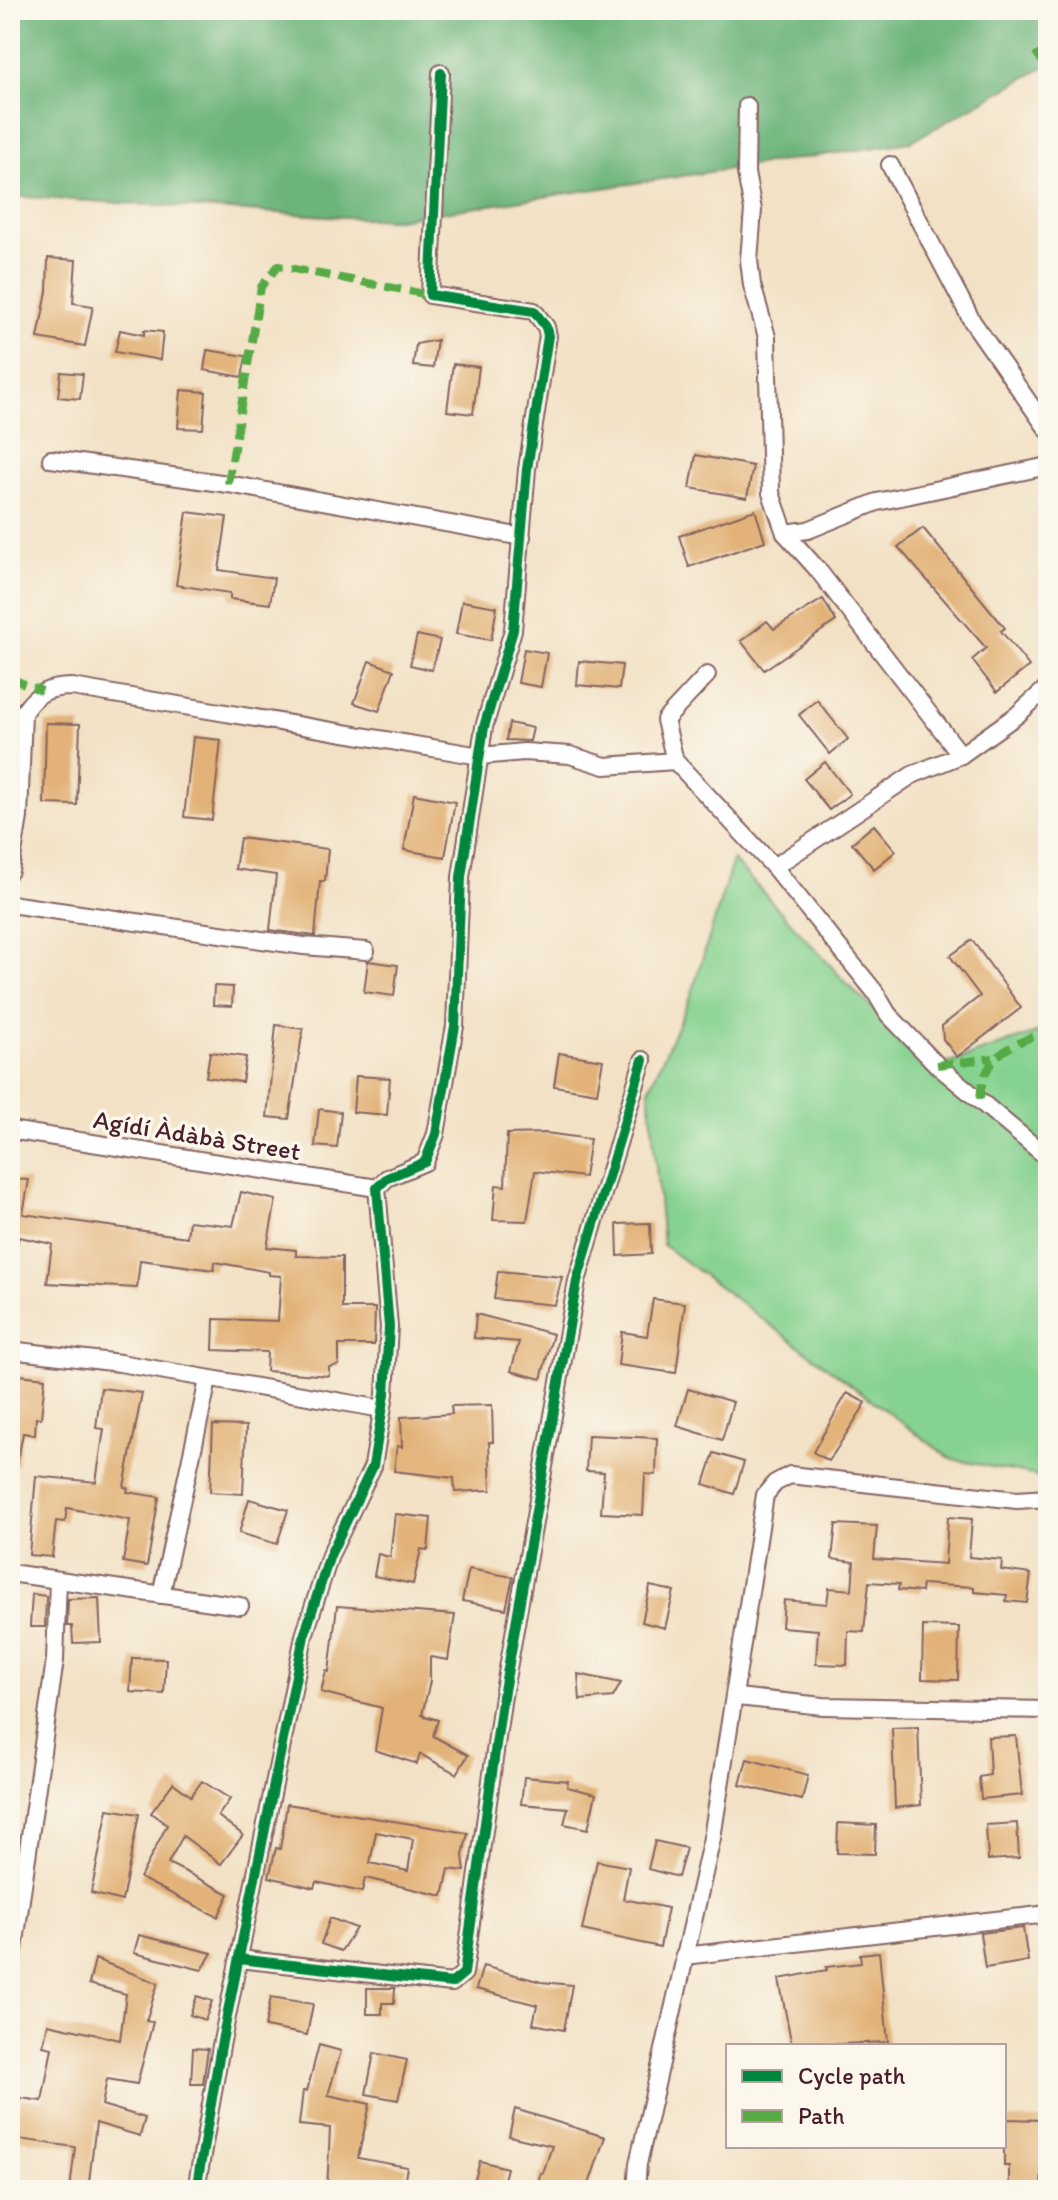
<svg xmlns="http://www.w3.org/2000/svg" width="1058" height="2200" font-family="Itim,sans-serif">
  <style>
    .green { fill: #86d290; stroke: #68785e; stroke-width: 2 }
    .forest { fill: #6cb47a; stroke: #5b6a52; stroke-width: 2 }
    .building { fill: #e2b278; fill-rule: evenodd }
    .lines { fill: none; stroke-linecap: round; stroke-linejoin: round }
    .minor-casing { stroke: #856361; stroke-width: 20 }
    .minor { stroke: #fff; stroke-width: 16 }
    .quiet { stroke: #57aa44; stroke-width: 8; stroke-dasharray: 16 8; stroke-linecap: butt }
    .cycleway-casing { stroke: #fbf7ec; stroke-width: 15 }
    .cycleway { stroke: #00873e; stroke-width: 10 }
    .labels { text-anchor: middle; stroke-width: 7; stroke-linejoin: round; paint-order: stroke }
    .street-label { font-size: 26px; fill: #4a1f2b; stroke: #fbf7ec }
  </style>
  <rect width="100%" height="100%" fill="#fbf7ec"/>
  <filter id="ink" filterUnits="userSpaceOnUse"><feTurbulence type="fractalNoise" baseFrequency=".0125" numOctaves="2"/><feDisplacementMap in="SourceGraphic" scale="16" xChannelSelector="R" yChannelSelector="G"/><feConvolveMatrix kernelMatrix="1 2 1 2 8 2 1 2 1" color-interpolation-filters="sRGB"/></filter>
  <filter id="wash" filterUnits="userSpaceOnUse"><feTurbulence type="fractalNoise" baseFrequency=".006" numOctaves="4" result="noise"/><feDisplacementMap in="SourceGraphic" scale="32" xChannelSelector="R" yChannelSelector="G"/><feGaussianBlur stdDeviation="1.8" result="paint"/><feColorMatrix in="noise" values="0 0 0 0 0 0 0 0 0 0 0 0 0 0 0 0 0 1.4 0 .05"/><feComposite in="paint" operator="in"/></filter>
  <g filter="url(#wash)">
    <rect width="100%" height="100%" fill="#f2e1c5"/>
    <polygon class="green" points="733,860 852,989 934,1068 1048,1029 1048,1478 951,1459 663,1245 649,1089 691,996"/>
    <polygon class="forest" points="10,10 1048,10 1048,65 910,142 390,220 10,196"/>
    <g id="blocks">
      <g class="building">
        <polygon points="48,258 76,260 73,303 93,306 85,346 38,338 47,291"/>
        <polygon points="120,330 144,335 144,330 163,332 160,360 115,352"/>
        <polygon points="437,340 433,368 413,366 416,344"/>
        <polygon points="207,350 246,356 242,377 204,370"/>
        <polygon points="453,364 479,367 473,414 447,411"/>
        <polygon points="61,372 83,374 80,399 58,397"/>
        <polygon points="181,390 206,392 203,429 178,428"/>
        <polygon points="696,455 753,466 747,498 690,488"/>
        <polygon points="755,510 765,541 689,567 679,536"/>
        <polygon points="187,512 227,517 219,570 274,578 270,604 230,599 230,593 176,585"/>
        <polygon points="923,528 1005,628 1001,631 1029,666 997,692 972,660 986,648 898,547"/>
        <polygon points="823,599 836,621 764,670 741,641 767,621 774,629"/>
        <polygon points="462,601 497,607 491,640 456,634"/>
        <polygon points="417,635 440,640 432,670 410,665"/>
        <polygon points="524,649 547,653 541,687 518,683"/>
        <polygon points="369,661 394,670 379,711 354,703"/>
        <polygon points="579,661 622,665 619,689 577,685"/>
        <polygon points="817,700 848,739 830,754 799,715"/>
        <polygon points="46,723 80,724 77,805 44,804"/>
        <polygon points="509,723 533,728 530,741 506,740"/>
        <polygon points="193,737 221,740 212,820 184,817"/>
        <polygon points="825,762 850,794 829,810 804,779"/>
        <polygon points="414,794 455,802 445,857 404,850"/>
        <polygon points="874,825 896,851 874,869 852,843"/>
        <polygon points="240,838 328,849 325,881 320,881 315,936 270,930 276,875 235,869"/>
        <polygon points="972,940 1021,1008 957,1057 943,1039 942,1026 980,996 950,956"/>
        <polygon points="368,961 398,965 394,996 364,992"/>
        <polygon points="214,986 233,987 232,1006 213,1005"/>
        <polygon points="276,1025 303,1029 289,1119 267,1117"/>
        <polygon points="210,1052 246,1057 242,1082 206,1077"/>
        <polygon points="559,1053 603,1060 597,1093 554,1086"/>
        <polygon points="356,1076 390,1078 387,1115 353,1112"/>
        <polygon points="319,1109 341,1112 337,1148 315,1146"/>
        <polygon points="546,1133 590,1139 584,1177 535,1171 527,1221 493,1220 496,1185 505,1186 507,1134"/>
        <polygon points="12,1179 29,1180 23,1214 187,1237 189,1221 233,1226 241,1192 276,1200 267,1247 296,1250 296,1256 342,1257 342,1308 375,1308 374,1345 339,1345 339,1365 329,1367 329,1376 266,1371 267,1352 213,1350 214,1319 278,1321 281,1276 269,1275 269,1272 215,1262 214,1270 140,1260 137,1288 47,1283 52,1244 19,1237 17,1244 10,1243"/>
        <polygon points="650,1223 651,1254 618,1256 617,1224"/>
        <polygon points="498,1271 562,1277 555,1305 494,1299"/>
        <polygon points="653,1299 685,1303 676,1373 618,1365 622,1332 647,1336"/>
        <polygon points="476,1314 553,1334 541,1379 511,1371 519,1342 474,1338"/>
        <polygon points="10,1374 45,1378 41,1418 36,1418 35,1435 23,1433 17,1465 10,1465"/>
        <polygon points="101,1388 142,1393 124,1487 128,1488 127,1492 159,1497 147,1566 123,1562 130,1520 67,1508 65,1522 56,1521 52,1557 29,1555 36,1476 96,1482 104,1429 96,1428"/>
        <polygon points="688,1389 733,1402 722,1440 677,1426"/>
        <polygon points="847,1393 866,1403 829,1461 813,1452"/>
        <polygon points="492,1405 493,1442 489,1442 491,1490 455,1492 454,1478 394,1471 397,1446 402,1447 401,1417 452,1414 451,1406"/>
        <polygon points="213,1425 246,1426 243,1494 210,1492"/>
        <polygon points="588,1435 657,1438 656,1475 645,1474 643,1515 601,1513 604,1472 586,1471"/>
        <polygon points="714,1453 744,1462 734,1494 704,1484"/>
        <polygon points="249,1499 288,1510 277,1544 239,1533"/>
        <polygon points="395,1514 431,1518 428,1550 421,1549 413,1584 374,1576 378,1554 390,1557"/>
        <polygon points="948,1517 972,1519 969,1557 1002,1560 1001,1570 1031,1574 1027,1603 1006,1601 1007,1595 974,1592 974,1587 922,1584 921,1592 898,1590 899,1584 869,1582 864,1632 848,1631 847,1665 816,1664 818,1630 782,1627 784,1600 827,1604 829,1588 852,1590 854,1562 832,1559 836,1524 877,1526 874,1559 945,1564"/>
        <polygon points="469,1569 513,1577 506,1609 462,1601"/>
        <polygon points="650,1586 674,1591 665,1628 642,1622"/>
        <polygon points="32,1594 46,1596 45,1627 30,1627"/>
        <polygon points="99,1598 101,1642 73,1643 72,1626 67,1626 68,1599"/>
        <polygon points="337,1606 455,1615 448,1660 430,1657 430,1681 422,1715 438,1720 433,1736 468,1755 457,1774 420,1754 417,1764 375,1750 382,1708 321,1692 326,1671 329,1672"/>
        <polygon points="923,1626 959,1627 958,1680 922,1679"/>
        <polygon points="132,1658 166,1659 164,1694 130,1692"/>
        <polygon points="578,1674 621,1683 613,1697 580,1700"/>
        <polygon points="918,1727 921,1805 895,1808 892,1728"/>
        <polygon points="1016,1736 1022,1795 981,1799 979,1777 990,1775 988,1737"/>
        <polygon points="747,1759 808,1775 802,1800 740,1785"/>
        <polygon points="524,1777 568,1781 567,1787 596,1794 588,1829 564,1824 568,1808 521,1804"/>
        <polygon points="202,1781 230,1799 218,1816 243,1835 221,1864 183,1836 168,1863 229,1894 218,1917 140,1878 167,1825 151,1813 173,1783 191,1796"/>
        <path d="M287,1804l181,29 -5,22 2,16 -16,-2 -6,27 -78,-18 -3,14 -46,-10 -2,6 -45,-11 7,-29 4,1zM376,1832l37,7 -5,32 -38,-8z"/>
        <polygon points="108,1809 139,1814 122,1901 91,1893"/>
        <polygon points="838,1823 876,1825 875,1854 837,1853"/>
        <polygon points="1017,1823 1019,1858 988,1860 986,1825"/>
        <polygon points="655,1841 686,1848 678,1877 648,1869"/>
        <polygon points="597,1861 629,1867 623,1899 668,1908 660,1947 582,1930"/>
        <polygon points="330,1918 356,1928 341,1951 321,1944"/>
        <polygon points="1023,1928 1028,1961 985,1968 980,1933"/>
        <polygon points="139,1935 212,1953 202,1970 134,1953"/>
        <polygon points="879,1952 888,2042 792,2046 779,1979 827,1970 826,1967 861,1963 860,1954"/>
        <polygon points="95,1959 158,1983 146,2021 153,2022 137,2084 107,2079 102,2105 145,2118 140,2136 96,2123 88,2190 70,2190 75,2147 12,2138 21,2098 42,2101 52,2048 43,2046 48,2024 120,2040 126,1994 89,1984"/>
        <polygon points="483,1966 541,1982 572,1985 564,2030 533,2024 537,2005 476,1989"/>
        <polygon points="367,1988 395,1988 394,2003 382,2003 382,2014 367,2014"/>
        <polygon points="197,1996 212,2001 205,2020 190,2015"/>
        <polygon points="271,1997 313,2004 307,2035 265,2027"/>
        <polygon points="319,2045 341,2051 328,2095 370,2104 358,2158 407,2167 403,2190 327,2190 330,2128 299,2125 303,2091 307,2091"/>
        <polygon points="193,2048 208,2049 203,2084 191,2084"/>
        <polygon points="374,2053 407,2060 398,2100 366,2094"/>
        <polygon points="515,2109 605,2137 587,2190 537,2190 540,2173 543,2173 552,2146 509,2136"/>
        <polygon points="1004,2119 1044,2120 1041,2190 1009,2190 1009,2166 1004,2166"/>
        <polygon points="480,2161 507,2168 501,2190 472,2190"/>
      </g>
    </g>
  </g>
  <g filter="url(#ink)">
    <use href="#blocks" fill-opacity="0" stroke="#856361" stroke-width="2"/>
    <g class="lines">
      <g class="minor-casing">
        <g id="minor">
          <polyline points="747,106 746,173 753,210 749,260 752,285 767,337 771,493 785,533"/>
          <polyline points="890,165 972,321 1048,430"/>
          <polyline points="51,459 228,484 522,537"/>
          <polyline points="707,675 665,720 675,761 774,867 875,992 888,1014 937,1065 1048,1158"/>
          <polyline points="961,755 818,570 785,533 808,530 877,502 1048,466"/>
          <polyline points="774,867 912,775 961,755 1017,715 1048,687"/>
          <path d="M10,871l9,-54 4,-104c13,-20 25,-26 49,-26l408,69 44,-4 46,3 35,11 70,-5"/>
          <polyline points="10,904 304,946 366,951"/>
          <polyline points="10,1130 377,1188"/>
          <polyline points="10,1350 120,1363 382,1409"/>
          <polyline points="10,1573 240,1606"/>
          <polyline points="161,1595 208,1380"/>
          <polyline points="737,1697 823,1706 1048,1710"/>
          <polyline points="684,1956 1048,1914"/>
          <polyline points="239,1959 452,1983 464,1973 502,1702 577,1281 643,1060"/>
          <polyline points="10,1977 55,1660 58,1580"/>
          <polyline points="196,2190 221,2046 304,1636 330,1555 373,1466 385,1394 389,1327 377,1188 387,1178 425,1162 436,1134 455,1026 461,877 484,727 513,630 527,469 548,336 546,327 534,311 430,295 441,73"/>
          <polyline points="636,2190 638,2164 712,1838 765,1495 775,1483 790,1475 1017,1500 1048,1498"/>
        </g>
      </g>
      <use href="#minor" class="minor"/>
      <g class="quiet">
        <polyline points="1036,52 1048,70"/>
        <polyline points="228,484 261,287 278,266 430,295"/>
        <polyline points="10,678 42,691"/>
        <polyline points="937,1065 993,1058"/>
        <path d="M980,1099c3,-45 30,-53 68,-69"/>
      </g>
      <g class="cycleway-casing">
        <g id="cycleway">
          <polyline points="239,1959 452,1983 464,1973 502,1702 577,1281 643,1060"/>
          <polyline points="196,2190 221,2046 304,1636 330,1555 373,1466 385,1394 389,1327 377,1188 387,1178 425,1162 436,1134 455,1026 461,877 484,727 513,630 527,469 548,336 546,327 534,311 430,295 441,73"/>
        </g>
      </g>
      <use href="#cycleway" class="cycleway"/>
    </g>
  </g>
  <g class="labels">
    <g class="street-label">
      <text transform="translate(197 1135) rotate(9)" y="9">Agídí Àdàbà Street</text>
    </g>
  </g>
  <rect width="1058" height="2200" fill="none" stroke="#fbf7ec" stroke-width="40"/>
  <rect x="726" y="2044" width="280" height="104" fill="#fbf7ec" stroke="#b4a19f" stroke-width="2"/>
  <rect x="742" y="2070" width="40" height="12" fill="#00873e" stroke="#b4a19f" stroke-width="2"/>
  <text x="798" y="2084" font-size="24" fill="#4a1f2b">Cycle path</text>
  <rect x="742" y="2110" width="40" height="12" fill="#57aa44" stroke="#b4a19f" stroke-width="2"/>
  <text x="798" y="2124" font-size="24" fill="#4a1f2b">Path</text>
</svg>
